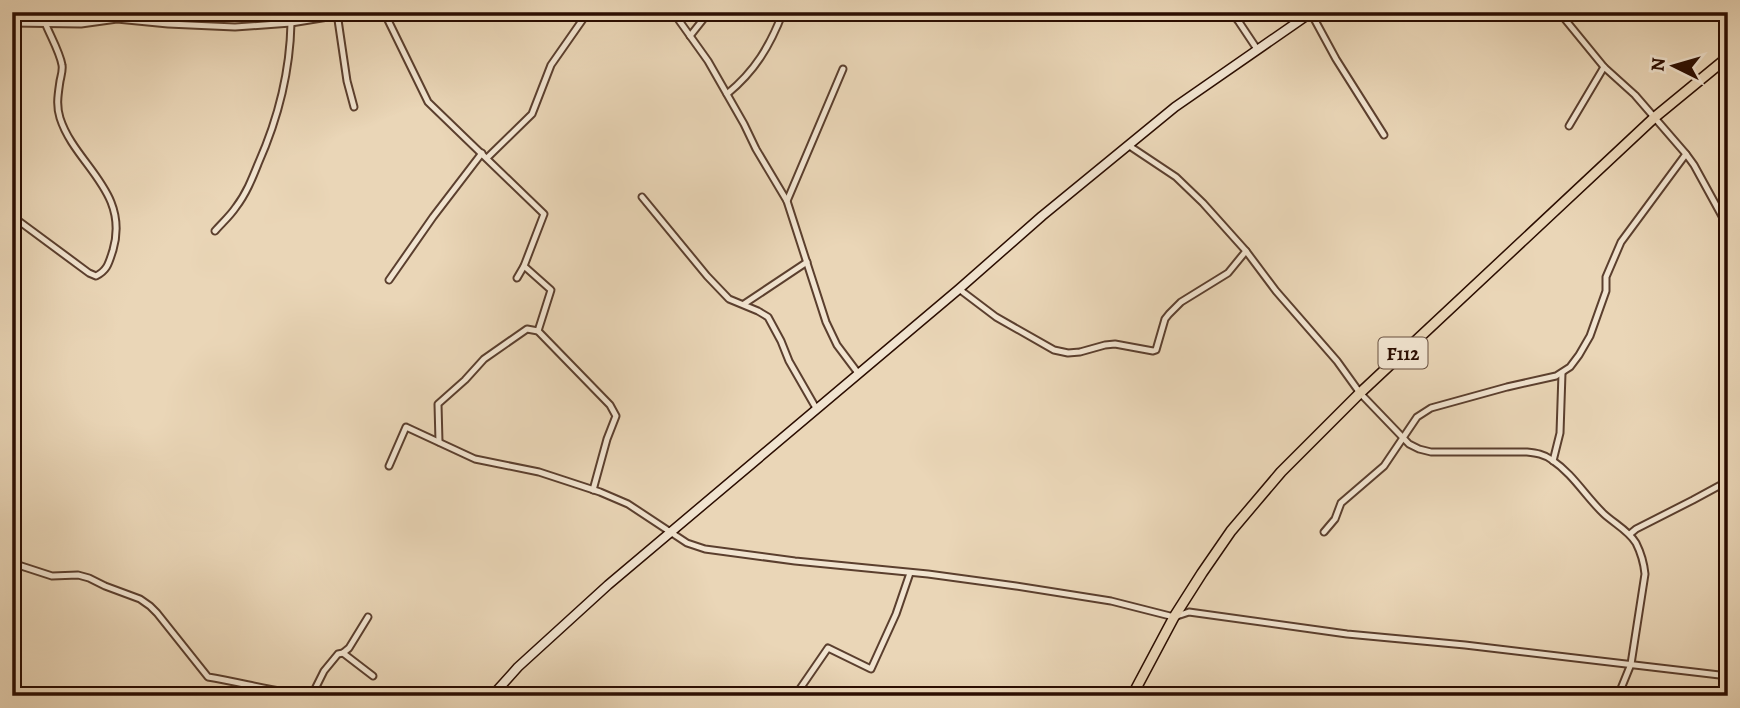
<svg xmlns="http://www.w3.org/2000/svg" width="1740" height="708" font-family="Alegreya,serif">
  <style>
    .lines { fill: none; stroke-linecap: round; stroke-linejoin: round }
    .street-casing { stroke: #5b3f2e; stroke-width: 9 }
    .secondary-casing { stroke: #2b0d01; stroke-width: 11 }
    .primary-casing { stroke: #2b0d01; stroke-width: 12 }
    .street { stroke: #f1e4d0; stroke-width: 5 }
    .secondary { stroke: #f1e4d0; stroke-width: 8 }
    .primary { stroke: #ead6b7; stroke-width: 9 }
    .labels { text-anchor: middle; stroke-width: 6; stroke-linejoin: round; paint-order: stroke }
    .shield { fill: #f1e4d0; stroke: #664e3f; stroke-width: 2 }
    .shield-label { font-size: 19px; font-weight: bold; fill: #2b0d01 }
  </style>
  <rect width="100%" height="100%" fill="#ead6b7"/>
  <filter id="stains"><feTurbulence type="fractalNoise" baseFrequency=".00286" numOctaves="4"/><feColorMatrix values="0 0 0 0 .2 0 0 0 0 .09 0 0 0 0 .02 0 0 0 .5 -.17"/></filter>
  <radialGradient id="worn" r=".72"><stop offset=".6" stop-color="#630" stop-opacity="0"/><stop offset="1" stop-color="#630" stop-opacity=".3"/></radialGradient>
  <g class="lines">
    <g class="street-casing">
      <g id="street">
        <polyline points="384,12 428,102 544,214 524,266 517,278"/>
        <polyline points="673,12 708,61 744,124 756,149 787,201 826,322 837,345 858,373"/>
        <polyline points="1231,12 1239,22 1257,49"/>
        <polyline points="1559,12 1604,67 1635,95 1686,154 1694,165 1728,227"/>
        <polyline points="337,13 347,81 354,107"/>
        <polyline points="1311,13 1336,59 1384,135"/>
        <polyline points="12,23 81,24 117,19 168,24 235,27 291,23 328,17 338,12"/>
        <polyline points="690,36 709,12"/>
        <path d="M727,94c28,-23 43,-48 56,-82"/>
        <polyline points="1569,126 1604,67"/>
        <path d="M1128,145l48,32 27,26 43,48 30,40 61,70 23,32 49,51 10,5 12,3h96c9,1 17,2 25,8 21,14 34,37 52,54 11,10 25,17 32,29 5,10 8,21 9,31l-14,90 -13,32"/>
        <polyline points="487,158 532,114 551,65 588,12"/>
        <polyline points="642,197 707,276 729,299 758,311 768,317 781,341 789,361 816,408"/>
        <polyline points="787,201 843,69"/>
        <path d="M12,216l77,57 7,3c12,-6 13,-14 17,-26 17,-59 -38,-85 -53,-132 -4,-13 -2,-23 0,-37 1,-5 3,-11 2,-16 -2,-12 -11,-28 -16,-40"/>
        <path d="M215,231c7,-8 15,-15 21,-24 10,-13 16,-28 22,-43 20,-45 32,-91 33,-141"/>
        <polyline points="524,266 551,290 538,331"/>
        <polyline points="389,280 433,217 482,153"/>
        <polyline points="959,289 996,317 1054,350 1068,353 1080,352 1105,345 1115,344 1153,351 1156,350 1165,319 1169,314 1181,302 1228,273 1246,251"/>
        <polyline points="744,304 807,262"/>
        <polyline points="439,442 438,404 465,380 484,359 527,329 538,331 610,405 616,416 607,439 593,490"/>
        <polyline points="1553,461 1560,433 1562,373"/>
        <polyline points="389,466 406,427 475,459 539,472 600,492 628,504 687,543 705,549 795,561 928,574 1016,586 1111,601 1174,617 1189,612 1347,634 1465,645 1728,676"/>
        <polyline points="1324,532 1335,519 1341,503 1384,466 1417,417 1431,408 1507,387 1556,376 1570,367 1579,355 1590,336 1606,291 1606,277 1621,242 1686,154"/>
        <polyline points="1630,534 1636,529 1693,500 1728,481"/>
        <path d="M12,563l40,13 26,-1 11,3 16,8 35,13 10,7 7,7 51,64c36,6 71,16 107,19"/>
        <polyline points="343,653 373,676"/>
        <polyline points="312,695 324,671 338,654 343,653 349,648 368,617"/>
        <polyline points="795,696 828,648 871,669 896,614 910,573"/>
      </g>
    </g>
    <g class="secondary-casing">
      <polyline id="secondary" points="492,696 518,667 608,585 959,289 1042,216 1175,107 1312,12"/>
    </g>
    <g class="primary-casing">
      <polyline id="primary" points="1132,696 1174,617 1202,573 1231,531 1281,472 1360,393 1655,117 1728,57"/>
    </g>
    <use href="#street" class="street"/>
    <use href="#secondary" class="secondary"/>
    <use href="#primary" class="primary"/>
  </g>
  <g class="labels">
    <rect class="shield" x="1378.5" y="337.5" width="49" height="31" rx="5"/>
    <g class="shield-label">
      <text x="1403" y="360">F112</text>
    </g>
  </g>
  <rect width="1740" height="708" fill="none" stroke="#ead6b7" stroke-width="42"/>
  <rect x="14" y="14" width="1712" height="680" fill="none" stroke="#2b0d01" stroke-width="3.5"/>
  <rect x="21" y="21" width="1698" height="666" fill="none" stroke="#2b0d01" stroke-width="2"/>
  <g transform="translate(1674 66) rotate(275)" stroke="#f1e4d0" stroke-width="5" paint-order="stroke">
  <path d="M0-5L12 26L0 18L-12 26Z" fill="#2b0d01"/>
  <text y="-10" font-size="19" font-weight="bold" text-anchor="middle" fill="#2b0d01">N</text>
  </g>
  <rect width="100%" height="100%" filter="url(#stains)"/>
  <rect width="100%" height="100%" fill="url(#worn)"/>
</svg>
